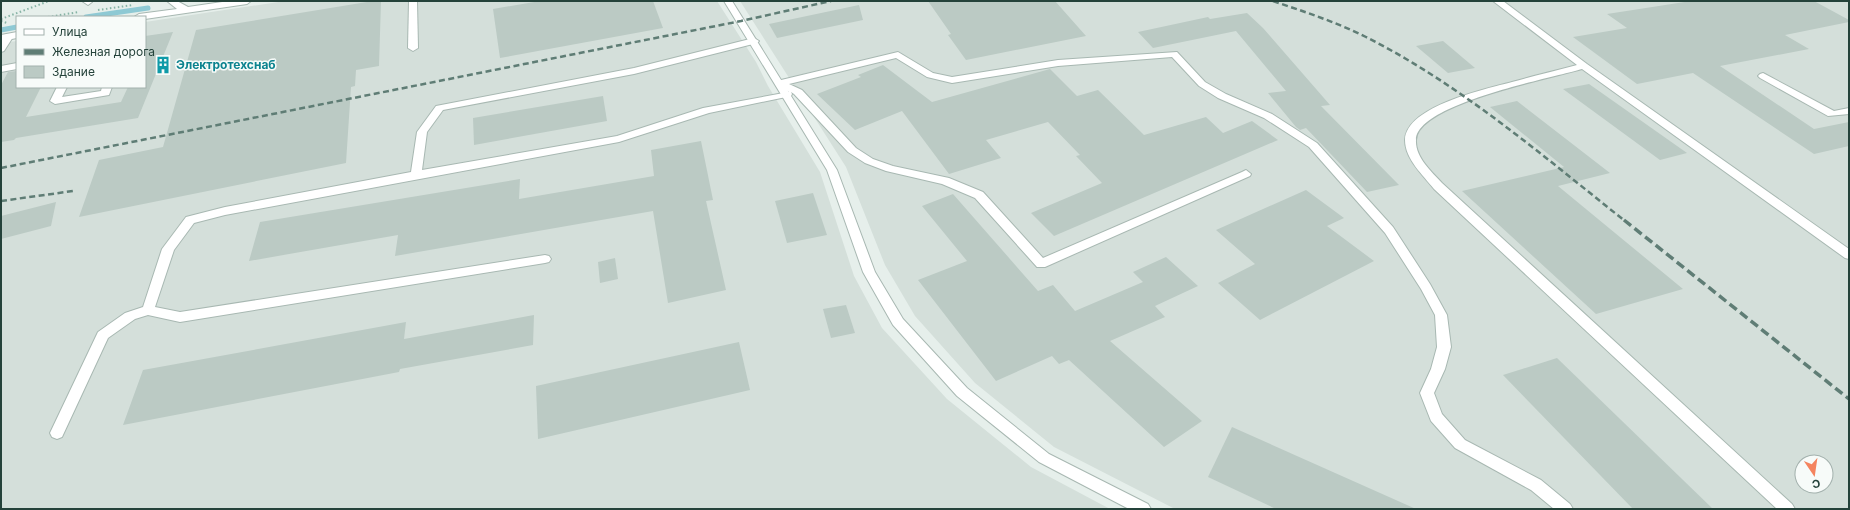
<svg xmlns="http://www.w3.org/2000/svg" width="1850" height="510" font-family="Inter,sans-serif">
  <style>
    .built { fill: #d4dfda; fill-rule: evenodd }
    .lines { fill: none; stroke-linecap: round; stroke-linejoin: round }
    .stream { stroke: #8ec9d4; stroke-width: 5 }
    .building { fill: #bbcac4 }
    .lane-casing { stroke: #a8b8b2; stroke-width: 2 }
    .street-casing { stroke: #a8b8b2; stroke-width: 2 }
    .path { stroke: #86b3a5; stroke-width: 2; stroke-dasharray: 1.5 2.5; stroke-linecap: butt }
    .lane { fill: #fff; fill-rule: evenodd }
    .street { fill: #fff; fill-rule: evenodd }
    .rail-far1 { stroke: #5f7d75; stroke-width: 2.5; stroke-dasharray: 6 3.5; stroke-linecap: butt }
    .rail { stroke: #5f7d75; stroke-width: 3.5; stroke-dasharray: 9 4.5; stroke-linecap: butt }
    .labels { text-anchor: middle; stroke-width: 3; stroke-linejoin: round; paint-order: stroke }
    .culture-label { font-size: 12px; font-weight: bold; fill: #0d838f; stroke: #f7fbf9; text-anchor: start }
  </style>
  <rect width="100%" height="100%" fill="#e6efeb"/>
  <g class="built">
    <polygon points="285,1 717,1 756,62 768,86 820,172 854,276 882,328 947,399 1031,467 1110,509 1,509 1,43 17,41 17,87 145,87 145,22"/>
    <path d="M740,1h1109v508h-674l-121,-62 -79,-64 -60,-67 -30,-51 -39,-98zM1802,462h24v24h-24z"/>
  </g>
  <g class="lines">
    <g class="stream">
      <polyline points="86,17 148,8"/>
      <polyline points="1,30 17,27"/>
    </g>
  </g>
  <g class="building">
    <polygon points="373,1 381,1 379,66 356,70 355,86 351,87 346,163 79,217 99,160 163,147 196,30"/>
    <polygon points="540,1 653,1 663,28 500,58 493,9"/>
    <polygon points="928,1 1055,1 1086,36 966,60 948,35 951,34"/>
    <polygon points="1691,1 1814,1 1849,20 1849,22 1785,35 1809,49 1720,66 1814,129 1849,122 1849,146 1814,154 1693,73 1637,84 1573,37 1627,28 1607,14"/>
    <polygon points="859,5 863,20 777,38 769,24"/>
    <polygon points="1247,13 1263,28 1330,105 1321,106 1399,185 1367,192 1306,128 1300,130 1296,127 1268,93 1286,91 1236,31 1153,48 1138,32 1208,17 1210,19"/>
    <polygon points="173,32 138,118 16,138 14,140 1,142 1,85 8,72 17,71 17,87 41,87 26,117 121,102 128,87 145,87 145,36"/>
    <polygon points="1443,41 1475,68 1448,73 1416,46"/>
    <polygon points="883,65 932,102 1050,69 1077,96 1098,90 1144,135 1206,117 1223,133 1252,121 1278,140 1054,236 1031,213 1102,183 1076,156 1080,155 1048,122 986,140 1001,158 949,174 902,111 855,130 817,94 861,77 858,75"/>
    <polygon points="1589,84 1687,153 1660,160 1563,89"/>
    <polygon points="603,96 607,121 474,145 473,118"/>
    <polygon points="1517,101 1610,173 1558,186 1683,289 1596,314 1462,191 1564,167 1490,107"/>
    <polygon points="701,141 713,200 706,201 726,290 668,303 653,211 395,256 398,235 249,261 260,222 520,179 519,199 654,176 651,150"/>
    <polygon points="1306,190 1344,218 1327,226 1374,261 1260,320 1218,283 1255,264 1216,230"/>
    <polygon points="813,193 827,235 787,243 775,201"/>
    <polygon points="953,194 1038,291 1053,285 1075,311 1143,282 1133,272 1166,257 1198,286 1155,306 1165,317 1110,341 1202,421 1164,447 1069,360 1059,364 1052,356 996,381 918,280 967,261 922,206"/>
    <polygon points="56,202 51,226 1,239 1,216"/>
    <polygon points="615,258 618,279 600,283 598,262"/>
    <polygon points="846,305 855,333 831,338 823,309"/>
    <polygon points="534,315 533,345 400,369 399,372 123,425 143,370 406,322 404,339"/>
    <polygon points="739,342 750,390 538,439 536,386"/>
    <polygon points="1557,358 1713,509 1633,509 1503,375"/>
    <polygon points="1232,427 1416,509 1276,509 1208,477"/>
  </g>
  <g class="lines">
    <g class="lane-casing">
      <g id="lane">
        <polygon points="82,1 92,1 92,2 88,5"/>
        <polygon points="409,1 417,1 418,48 413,51 408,48"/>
        <path d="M1493,1h10l84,63 262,185v10l-4,-1 -263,-189c-30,9 -166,35 -166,71 -1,17 15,31 26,43l350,321 3,5h-18l-343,-320c-11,-14 -29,-30 -29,-49 1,-34 81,-51 107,-58 21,-6 43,-11 65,-17z"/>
        <polygon points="8,34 13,37 4,51 1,52 1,41 5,35"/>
        <polygon points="754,38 759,41 757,43 634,74 443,110 427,132 422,170 617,136 703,108 789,92 775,83 777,81 898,52 933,73 952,77 1058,60 1177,52 1205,82 1226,94 1272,114 1317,143 1393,227 1430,284 1447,315 1451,347 1445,369 1434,393 1442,414 1465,440 1541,480 1570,504 1573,509 1554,509 1531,490 1455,448 1431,421 1420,393 1431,369 1437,347 1435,315 1421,289 1385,233 1309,147 1264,118 1218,98 1199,86 1172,57 1058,66 952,83 927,77 896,58 789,84 802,90 856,148 873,159 893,166 949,178 983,192 1043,258 1242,172 1246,170 1251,174 1250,176 1045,267 1037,267 975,198 942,184 886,171 865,163 848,152 794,94 791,92 792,94 791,96 709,113 619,142 225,215 194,223 174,250 155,307 180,312 545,255 549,256 551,259 549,262 545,263 180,322 148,315 135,319 108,338 62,437 57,439 52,437 50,433 98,332 125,313 143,307 162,249 186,217 225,207 411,172 417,132 436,106 634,68"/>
        <polygon points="17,63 17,69 1,72 1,66"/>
        <polygon points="1763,73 1834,111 1849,108 1849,114 1828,116 1760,78 1758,76 1760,74"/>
        <polygon points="57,87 67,87 62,97 101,91 102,87 112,87 109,95 55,104 50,101"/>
      </g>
    </g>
    <g class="street-casing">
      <g id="street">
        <polygon points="167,1 177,1 188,7 229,1 251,1 247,4 145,19 145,17 134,17 139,14 177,9"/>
        <polygon points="724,1 732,1 837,170 875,272 903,319 967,388 1049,454 1148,504 1151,509 1129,509 1039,462 957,396 893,325 863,272 827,170"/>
        <polygon points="17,32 17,38 1,41 1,35"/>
      </g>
    </g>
    <g class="path">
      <polyline points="98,10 133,5"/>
      <polyline points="48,17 79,12"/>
      <polyline points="1,19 49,1"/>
      <polyline points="1,21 7,23"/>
    </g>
    <use href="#lane" class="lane"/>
    <use href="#street" class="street"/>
    <g class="rail-far1">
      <path d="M1273,1c32,11 63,21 93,36 95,48 177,119 259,184"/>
      <polyline points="1,168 741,21 831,1"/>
      <polyline points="1,201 73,191"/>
    </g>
    <polyline class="rail" points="1624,220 1849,399"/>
  </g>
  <defs>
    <g id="building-bare" transform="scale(1.38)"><path d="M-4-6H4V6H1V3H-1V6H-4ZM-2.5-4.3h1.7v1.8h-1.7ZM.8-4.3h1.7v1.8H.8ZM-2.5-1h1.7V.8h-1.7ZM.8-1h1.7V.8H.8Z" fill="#0f9aa8" stroke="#f7fbf9" stroke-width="2.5" paint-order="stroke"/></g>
  </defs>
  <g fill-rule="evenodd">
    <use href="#building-bare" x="163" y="65"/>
  </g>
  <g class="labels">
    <g class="culture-label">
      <text x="176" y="69">Электротехснаб</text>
    </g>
  </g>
  <rect width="1850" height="510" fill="none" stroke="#24423a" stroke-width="4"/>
  <rect x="16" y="16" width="130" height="72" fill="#f7fbf9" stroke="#a3b1ad"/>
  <rect x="24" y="29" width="20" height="6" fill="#ffffff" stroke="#a3b1ad"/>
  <text x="52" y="36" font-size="12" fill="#24423a">Улица</text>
  <rect x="24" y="49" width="20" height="6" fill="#5f7d75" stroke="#a3b1ad"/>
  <text x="52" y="56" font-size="12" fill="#24423a">Железная дорога</text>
  <rect x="24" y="66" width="20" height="12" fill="#bbcac4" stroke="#a3b1ad"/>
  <text x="52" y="76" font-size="12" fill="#24423a">Здание</text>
  <g transform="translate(1814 474) rotate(167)"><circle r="19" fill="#f7fbf9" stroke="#a3b1ad"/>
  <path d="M0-3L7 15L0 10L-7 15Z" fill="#f4845f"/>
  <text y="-6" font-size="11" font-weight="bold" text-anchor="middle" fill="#24423a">С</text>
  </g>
</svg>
